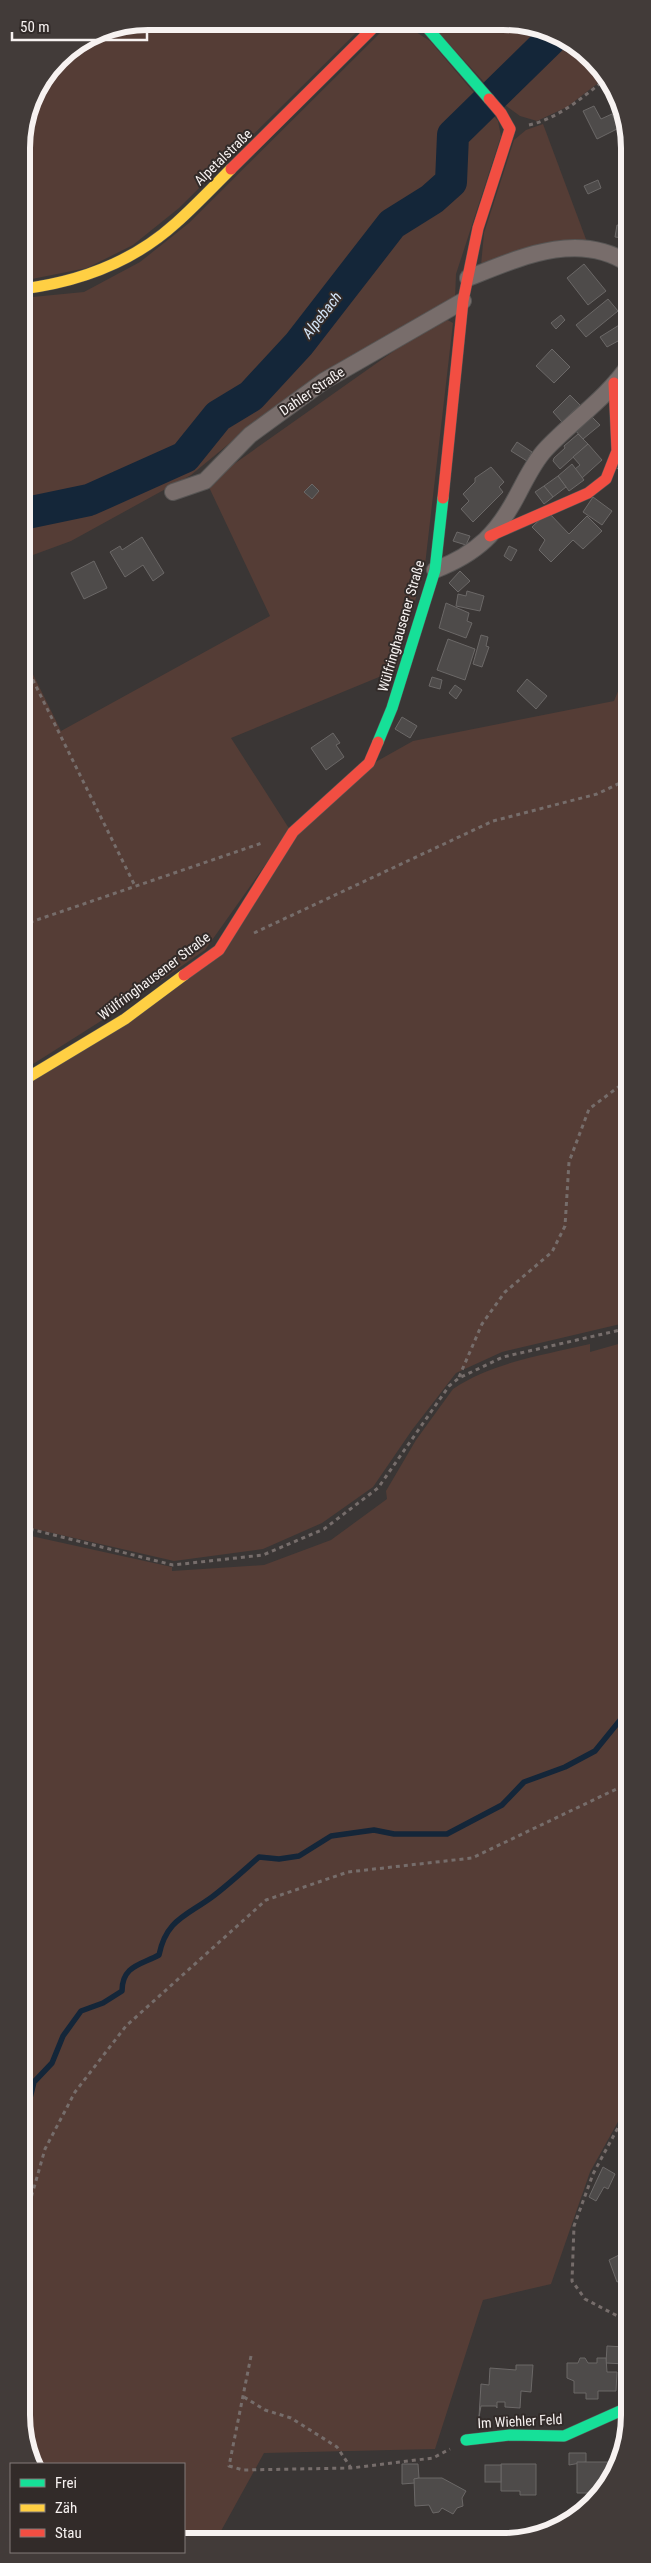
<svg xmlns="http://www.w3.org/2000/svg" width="651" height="2563" font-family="'Roboto Condensed',sans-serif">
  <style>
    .green { fill: #553d36 }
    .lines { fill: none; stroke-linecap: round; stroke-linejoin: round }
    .stream { stroke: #142639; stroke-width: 5.5 }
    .river { stroke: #142639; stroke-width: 32 }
    .building { fill: #4e4b4a; stroke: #6b6867 }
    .street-casing { stroke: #575554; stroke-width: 18 }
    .fast-casing { stroke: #575554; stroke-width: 12 }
    .slow-casing { stroke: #575554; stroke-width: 12 }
    .jam-casing { stroke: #575554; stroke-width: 12 }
    .path { stroke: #766d6b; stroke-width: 3; stroke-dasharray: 4 4; stroke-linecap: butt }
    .street { stroke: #786d6b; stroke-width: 16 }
    .fast { stroke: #16e098; stroke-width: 11 }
    .slow { stroke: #ffcf43; stroke-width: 11 }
    .jam { stroke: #f24e42; stroke-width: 11 }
    .labels { text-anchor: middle; stroke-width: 4; stroke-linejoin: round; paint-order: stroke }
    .street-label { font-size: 14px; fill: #f7f2f1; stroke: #322b29 }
    .water-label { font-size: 15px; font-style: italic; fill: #d3e4f7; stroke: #322b29 }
    .rim { fill: none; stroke: #f7f2f1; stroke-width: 6 }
  </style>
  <rect width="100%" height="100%" fill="#3a3635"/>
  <g class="green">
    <polygon points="148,21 366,23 179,208 133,245 87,268 22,281 22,140 31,99 59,58 100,31"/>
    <polygon points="430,23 528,24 593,59 606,77 567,107 537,121 520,116 505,105"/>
    <polygon points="405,25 430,41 498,121 501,136 456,274 455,299 259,419 191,475 71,541 22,559 22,298 84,292 140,262 189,223 383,30"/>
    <polygon points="543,124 587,242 481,265 484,233 514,140 526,130"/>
    <polygon points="442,317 453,323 425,565 396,670 231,738 290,830 205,950 112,1014 22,1071 22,652 61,731 270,616 207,483"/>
    <polygon points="629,665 629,1322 502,1352 456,1373 412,1430 373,1487 322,1523 263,1549 174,1561 22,1526 22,1087 221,953 294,834 372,764 413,741 614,701"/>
    <path d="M629,1341v761l-39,70 -39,112 -68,16 -48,149 -171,4 -48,87 -32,-1v-75h-147l-15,-32v-898l150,33v4l92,-6 67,-25 56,-41 -1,-8 30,-51 37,-51c40,-27 91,-34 137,-45v8z"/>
  </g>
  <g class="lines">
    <path class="stream" d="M22,2102l8,-4 4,-16 18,-19 11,-27 18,-25 22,-8 19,-12c0,-25 18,-26 37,-36 7,-35 27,-39 53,-58 16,-12 31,-26 47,-40l20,2 20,-3 32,-20 43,-6 20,4h53l55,-29 22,-23 41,-15 30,-16 26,-32 8,-3"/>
    <polyline class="river" points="22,514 89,500 185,457 218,416 251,396 299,344 392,224 432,199 451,182 453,135 553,37"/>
  </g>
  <g class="building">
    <polygon points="594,106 601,119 612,114 619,128 597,139 583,111"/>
    <polygon points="598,180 601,188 588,194 584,186"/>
    <polygon points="617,225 629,227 629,244 622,243 623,238 615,237"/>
    <polygon points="584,264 606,291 588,305 567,278"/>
    <polygon points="608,299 618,311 586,337 576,325"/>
    <polygon points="561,315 565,320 556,329 551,323"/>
    <polygon points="624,322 629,335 607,347 600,337"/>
    <polygon points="552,349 570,367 554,383 536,366"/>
    <polygon points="570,395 580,405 562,422 553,412"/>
    <polygon points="590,415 600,425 583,439 574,429"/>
    <polygon points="578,434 588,444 560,469 553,461 554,458 565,448 564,446"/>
    <polygon points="517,442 532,452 527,461 511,451"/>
    <polygon points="588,444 602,460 582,478 575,469 580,465 573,457"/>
    <polygon points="625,444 629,445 629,473 616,468"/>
    <polygon points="572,464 584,480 569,491 558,476"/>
    <polygon points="491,467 504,482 499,487 503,492 473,522 461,509 469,501 463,494 475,482 475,478"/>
    <polygon points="628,475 629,475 629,496 618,486"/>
    <polygon points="558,476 566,487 553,497 544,486"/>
    <polygon points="312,484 319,491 312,499 304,492"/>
    <polygon points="544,486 553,497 544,504 535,492"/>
    <polygon points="593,497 612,511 602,525 583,512"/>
    <polygon points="548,512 569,534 587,516 602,531 583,549 573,540 551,562 539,550 545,540 532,527"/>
    <polygon points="457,532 470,536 466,545 453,541"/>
    <polygon points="142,537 164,573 153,581 143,565 125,577 110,552 120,546 122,550"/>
    <polygon points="509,546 517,550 511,561 504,556"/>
    <polygon points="94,561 107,588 84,599 71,573"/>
    <polygon points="460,571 470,581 458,592 449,583"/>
    <polygon points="467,591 484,596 480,611 456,606 458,594 466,596"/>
    <polygon points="446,603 469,613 467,621 472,623 466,638 439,628"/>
    <polygon points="481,635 488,637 486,646 489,647 482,667 473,664"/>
    <polygon points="448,639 475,649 465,680 437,670"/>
    <polygon points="432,677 442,680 440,689 429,686"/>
    <polygon points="527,679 547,696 536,709 517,691"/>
    <polygon points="455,685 462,690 456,699 449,693"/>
    <polygon points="402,717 417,726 410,738 395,729"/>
    <polygon points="333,733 340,743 336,745 344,757 326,770 311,748"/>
    <polygon points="603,2167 615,2174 608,2189 604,2187 596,2201 589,2197"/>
    <polygon points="629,2250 629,2283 627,2284 625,2279 617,2282 609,2260"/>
    <polygon points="607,2346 625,2347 625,2364 606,2363"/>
    <polygon points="580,2358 585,2358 588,2363 597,2363 597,2358 606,2358 607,2372 617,2372 616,2391 598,2391 598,2399 586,2399 586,2393 574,2393 574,2381 567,2378 567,2363 578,2363"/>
    <polygon points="516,2365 533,2365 531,2392 521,2391 520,2408 505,2407 505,2402 497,2402 497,2408 496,2406 481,2406 479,2417 481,2384 489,2385 490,2368 516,2370"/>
    <polygon points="569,2453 586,2453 586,2462 569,2465"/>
    <polygon points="577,2462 614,2462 614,2474 602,2493 577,2493"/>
    <polygon points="402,2464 418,2464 419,2478 414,2479 415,2483 402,2484"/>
    <polygon points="501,2464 536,2464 536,2495 520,2495 520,2491 501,2491"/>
    <rect x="485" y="2465" width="16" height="17"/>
    <polygon points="419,2478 442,2478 466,2491 462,2498 463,2506 457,2508 453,2514 442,2508 439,2512 433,2513 429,2505 415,2506 414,2479"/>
  </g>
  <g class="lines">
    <g class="street-casing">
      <g id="street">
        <path d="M468,278c51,-20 110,-48 161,-14"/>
        <polyline points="173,492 205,481 250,435 324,381 463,301"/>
        <path d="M435,570c43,-17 63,-37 84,-78 8,-15 15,-30 26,-42 27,-29 62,-52 84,-85"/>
      </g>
    </g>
    <g class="fast-casing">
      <g id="fast">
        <polyline points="423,23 489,99"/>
        <polyline points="378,742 392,708 435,570 443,498"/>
        <polyline points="466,2440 510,2435 564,2436 629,2407"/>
      </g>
    </g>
    <g class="slow-casing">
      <g id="slow">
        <path d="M22,289c56,-7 111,-27 154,-66 19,-17 37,-36 55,-54"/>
        <polyline points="22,1081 125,1019 184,975"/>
      </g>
    </g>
    <g class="jam-casing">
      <g id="jam">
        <polyline points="231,169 378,23"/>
        <polyline points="443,498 463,301 478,228 510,129 501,113 489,99"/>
        <polyline points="490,536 588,493 606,479 617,451 614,383"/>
        <polyline points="184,975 219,950 293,832 369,763 378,742"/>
      </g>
    </g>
    <g class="path">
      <path d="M529,125c30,-7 54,-28 78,-47"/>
      <polyline points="22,658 135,886"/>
      <polyline points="22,925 262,843"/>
      <polyline points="254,933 493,821 597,794 620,783 629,775"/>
      <polyline points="459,1377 482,1324 505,1292 552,1252 565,1226 569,1162 589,1109 629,1079"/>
      <polyline points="22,1527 173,1565 263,1555 324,1529 378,1488 449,1386 459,1378 503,1357 629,1328"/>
      <polyline points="629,2107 593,2174 574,2226 572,2281 585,2299 629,2322"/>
      <polyline points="22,2243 24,2223 45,2149 75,2092 126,2026 266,1900 348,1872 472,1858 629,1783"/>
      <polyline points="251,2356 229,2466 243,2470 351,2468 433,2458 450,2449"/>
      <polyline points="244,2397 265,2410 291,2418 337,2447 351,2468"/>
    </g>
    <use href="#street" class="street"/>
    <use href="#fast" class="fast"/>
    <use href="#slow" class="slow"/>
    <use href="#jam" class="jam"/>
  </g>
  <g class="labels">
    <g class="street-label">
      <text transform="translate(223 157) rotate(-44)" y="5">Alpetalstraße</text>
      <text transform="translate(312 391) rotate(-34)" y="5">Dahler Straße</text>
      <text transform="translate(401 626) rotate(-74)" y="5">Wülfringhausener Straße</text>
      <text transform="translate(154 976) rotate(-37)" y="5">Wülfringhausener Straße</text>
      <text transform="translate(520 2421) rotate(-3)" y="5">Im Wiehler Feld</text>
    </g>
    <g class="water-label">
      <text transform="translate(322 315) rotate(-52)" y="5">Alpebach</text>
    </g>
  </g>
  <path d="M0 0H651V2563H0ZM148 30H503A118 118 0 0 1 621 148V2415A118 118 0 0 1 503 2533H148A118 118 0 0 1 30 2415V148A118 118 0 0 1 148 30Z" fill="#423b39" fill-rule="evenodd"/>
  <path class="rim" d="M148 30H503A118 118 0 0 1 621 148V2415A118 118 0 0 1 503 2533H148A118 118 0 0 1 30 2415V148A118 118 0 0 1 148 30Z"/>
  <rect x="10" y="2463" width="175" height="90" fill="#322b29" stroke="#817b79"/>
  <rect x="20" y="2479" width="25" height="8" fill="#16e098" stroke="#817b79"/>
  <text x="55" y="2488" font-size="15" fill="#f7f2f1">Frei</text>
  <rect x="20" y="2504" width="25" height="8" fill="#ffcf43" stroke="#817b79"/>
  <text x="55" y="2513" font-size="15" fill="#f7f2f1">Zäh</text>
  <rect x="20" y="2529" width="25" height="8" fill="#f24e42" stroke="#817b79"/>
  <text x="55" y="2538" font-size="15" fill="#f7f2f1">Stau</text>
  <path d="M12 32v8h135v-8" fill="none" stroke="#f7f2f1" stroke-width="2.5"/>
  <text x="20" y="32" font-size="15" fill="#f7f2f1" stroke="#322b29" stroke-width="4" paint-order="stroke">50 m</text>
</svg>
